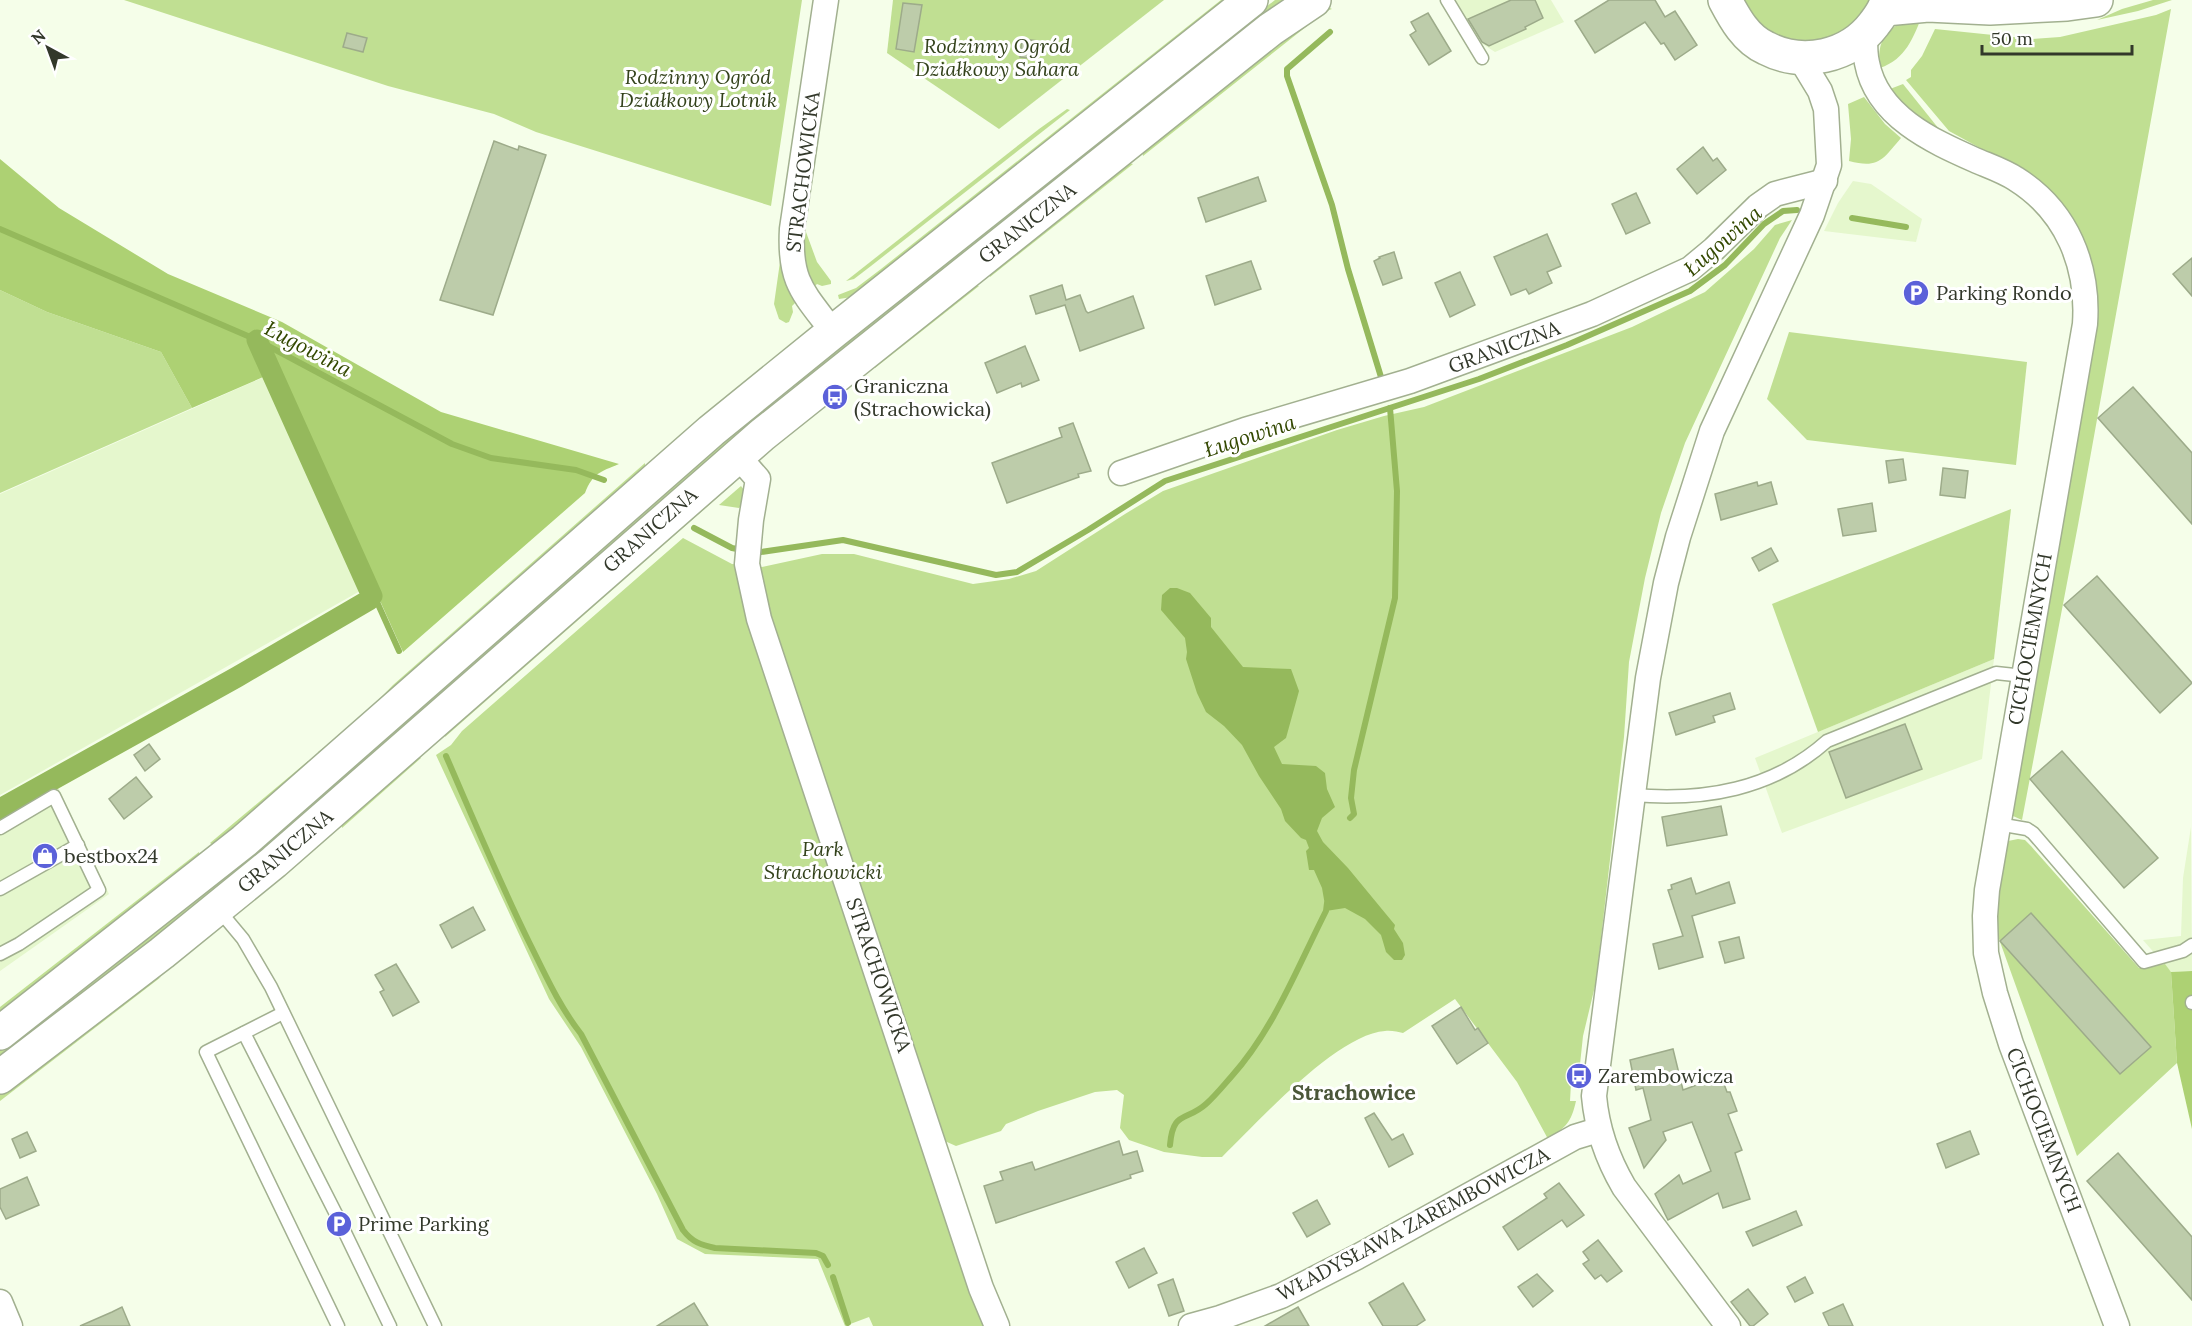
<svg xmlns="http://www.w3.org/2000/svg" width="2192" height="1326" font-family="Lora,serif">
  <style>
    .built { fill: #e5f7cd }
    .green { fill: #c0df92 }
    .forest { fill: #add173 }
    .water { fill: #95b95c }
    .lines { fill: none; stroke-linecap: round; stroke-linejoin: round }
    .stream { stroke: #95b95c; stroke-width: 6 }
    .canal { stroke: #95b95c; stroke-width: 21 }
    .building { fill: #bdccaa; stroke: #9dab8a; stroke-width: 1.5 }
    .lane-casing { stroke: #a2b090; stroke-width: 15 }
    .street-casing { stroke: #a2b090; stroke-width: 27 }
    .secondary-casing { stroke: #a2b090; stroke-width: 36 }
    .lane { stroke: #fff; stroke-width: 12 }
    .street { stroke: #fff; stroke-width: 24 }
    .secondary { stroke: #fff; stroke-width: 33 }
    .labels { text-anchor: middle; stroke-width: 6; stroke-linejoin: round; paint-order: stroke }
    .park-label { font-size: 20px; font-style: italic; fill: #33421b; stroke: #fff }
    .street-label { font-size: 20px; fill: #32382a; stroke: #fff }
    .poi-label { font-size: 20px; fill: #32382a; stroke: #fff; text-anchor: start }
    .water-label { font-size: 21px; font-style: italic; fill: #334800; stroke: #fff }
    .neighbourhood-label { font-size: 21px; font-weight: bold; fill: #4b5739; stroke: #fff }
  </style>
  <rect width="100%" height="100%" fill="#f5fee9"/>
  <g class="built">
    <polygon points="1455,0 1551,0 1564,22 1495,52 1481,43"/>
    <polygon points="1853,181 1871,184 1922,219 1916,242 1824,231 1838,203"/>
    <polygon points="264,377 360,591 0,795 0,494"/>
    <polygon points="1994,659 1982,759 1782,833 1755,758"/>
    <polygon points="57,785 109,894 0,971 0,817"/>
    <polygon points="2191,827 2192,971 2171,972 2143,940 2181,936 2183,878"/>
  </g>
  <g class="green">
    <polygon points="124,0 802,0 771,206 536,132 494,114 388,86"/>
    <polygon points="893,0 1164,0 999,129 887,53"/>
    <polygon points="1221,0 1232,0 852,297 839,299 838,295 856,288 881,269"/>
    <polygon points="1275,0 1294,0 798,388 792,380"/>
    <path d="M1744,0h126c-23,53 -104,56 -126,0z"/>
    <polygon points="2153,0 2172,0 2138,11 2097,20 2122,9"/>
    <polygon points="1328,7 1332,9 1326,11 1143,156 1142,148 1239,72"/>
    <polygon points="2171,9 2078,525 2022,820 2013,816 2011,811 2096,334 2098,306 2096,283 2089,255 2080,232 1980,148 1949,131 1906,80 1911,77 1911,70 1922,56 1935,29 2032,39 2060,37 2156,15"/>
    <path d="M1923,14c-10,24 -17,45 -43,54 -5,-35 14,-44 43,-54z"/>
    <path d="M1903,84l40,50c-21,-12 -37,-26 -53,-45z"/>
    <path d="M1864,97l21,27 16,14c-18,21 -22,31 -52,23l2,-22 -3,-35z"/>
    <polygon points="1067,109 1070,110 871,266 854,279 846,281 1039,129"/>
    <polygon points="1125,162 1133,164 990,277 989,270"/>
    <path d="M1792,220l-12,18 -95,205 -24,70 -16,65 -16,84 -5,75 -28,245 -13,54 -5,47h-7l-1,18h6c-5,22 -10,26 -28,38l-31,-57 -62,-83 -52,34c-5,-1 -12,-3 -18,-2 -48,3 -128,92 -163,126h-20l-38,-5 -35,-12 -9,-12 4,-33 -7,-5 -22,2 -57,19 -32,13 -5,7 -45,15 -18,-8 48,188h-113l-4,-9 -24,9 -27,-67 -113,-5 -28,-15 -20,-45 -76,-147 -32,-48 -113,-244 15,-10 11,-14 221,-193 49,26 30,3 60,-13h32l119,30 36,-5 27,-8 89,-57 38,-23 174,-61 47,-14 40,-9 208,-80 73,-35 49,-43 21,-24z"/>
    <path d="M806,232l11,30 14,19v3l-9,2 -5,-2 -2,2c-10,-15 -13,-35 -12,-53z"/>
    <polygon points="780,262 787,286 795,303 792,306 793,312 789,322 786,323 779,319 774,304"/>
    <polygon points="971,283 979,286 875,368 871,363"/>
    <polygon points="0,290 47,312 161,352 192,408 0,493"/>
    <polygon points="1789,332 2027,362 2016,465 1807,440 1767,399"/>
    <polygon points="768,399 775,407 204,903 0,1061 0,1049"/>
    <polygon points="645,463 645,471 325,754 318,752 358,721 393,685"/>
    <polygon points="729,483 734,483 445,737 446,732"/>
    <polygon points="741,486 744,490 742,505 739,508 719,505"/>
    <polygon points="2011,509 1994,659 1818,732 1772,604"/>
    <polygon points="413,756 421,758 342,828 341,820"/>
    <polygon points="308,761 309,769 216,847 210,843"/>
    <polygon points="2018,839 2025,840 2031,846 2139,968 2165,964 2171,972 2177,1063 2077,1156 1999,939 1998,942 1998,892 2005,845 2008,841"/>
    <polygon points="199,852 200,860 0,1016 0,1007"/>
    <polygon points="161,977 0,1101 0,1093 137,987"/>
  </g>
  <g class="forest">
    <path d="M0,159l59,49 109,66 114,48 159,90 178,52c-19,8 -26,9 -34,29l-182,159 -126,-281 -85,37 -31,-56 -114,-40 -47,-22z"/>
    <polygon points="2192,971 2192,1129 2177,1063 2171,972"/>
  </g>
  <polygon class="water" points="1170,588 1177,588 1190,593 1211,618 1211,627 1243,667 1291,669 1299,691 1286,738 1274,747 1282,764 1316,766 1325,773 1327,789 1335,807 1322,818 1317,831 1323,842 1348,868 1395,925 1394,929 1403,943 1405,955 1402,960 1394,960 1386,952 1381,935 1365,919 1345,908 1326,911 1322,888 1314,870 1309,870 1306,851 1309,848 1306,840 1301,838 1285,821 1281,809 1259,776 1242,745 1224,726 1206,712 1197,693 1186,659 1187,652 1185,638 1161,610 1162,595"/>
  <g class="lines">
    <g class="stream">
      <polyline points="1330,32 1287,69 1287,76 1332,205 1348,269 1381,377"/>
      <polyline points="1852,218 1906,227"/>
      <polyline points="0,229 257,340 452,444 491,458 576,470 604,480"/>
      <polyline points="694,528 732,548 742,550"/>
      <polyline points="753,551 761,552 843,540 996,575 1017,572 1088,530 1165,481 1479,379 1567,345 1690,291 1725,265 1764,224 1783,211 1797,210"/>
      <polyline points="372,596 377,602 399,651"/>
      <path d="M446,756c27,62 53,125 83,186 16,32 30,64 52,92l102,196c9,12 18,15 32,18l101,5 7,3 5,9"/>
      <polyline points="1350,818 1354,814 1351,798 1354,770 1395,598 1397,491 1390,408"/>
      <path d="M1170,1145c3,-35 16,-23 36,-41 9,-8 17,-18 25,-27 43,-48 66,-109 95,-166l1,-8"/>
      <polyline points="833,1277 848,1323"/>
    </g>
    <polyline class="canal" points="0,809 237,677 369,600 372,596 257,340"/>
  </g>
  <g class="building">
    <polygon points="1511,0 1535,0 1543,18 1525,27 1526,29 1489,46 1482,42 1468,19"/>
    <polygon points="1609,0 1655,0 1665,17 1675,11 1697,45 1675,60 1664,43 1661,44 1645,22 1595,53 1575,21"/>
    <polygon points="903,3 922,5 914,52 896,49"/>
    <polygon points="1428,13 1451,51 1429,65 1410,35 1416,31 1411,22"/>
    <polygon points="347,33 367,38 363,52 343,47"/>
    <polygon points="1022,39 1038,41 1036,59 1020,57"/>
    <polygon points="494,141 518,150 519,146 546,155 493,315 440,300"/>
    <polygon points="1703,147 1713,161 1717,158 1726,170 1697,194 1677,169"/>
    <polygon points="1258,177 1266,201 1206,222 1198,198"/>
    <polygon points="1636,193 1650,223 1626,234 1612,204"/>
    <polygon points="1547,234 1561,266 1547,272 1552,283 1529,294 1526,289 1511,295 1494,257"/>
    <polygon points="1394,252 1402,278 1383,285 1374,261 1380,258 1379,257"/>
    <polygon points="2192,258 2192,296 2173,274"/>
    <polygon points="1251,261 1261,289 1215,305 1206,276"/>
    <polygon points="1460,272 1475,305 1450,317 1435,283"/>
    <polygon points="1062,285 1066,300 1080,295 1086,311 1088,313 1133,296 1144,328 1080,351 1065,305 1036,314 1030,296"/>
    <polygon points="1025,346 1039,380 1022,387 1021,383 997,393 985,363"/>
    <polygon points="2133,387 2192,453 2192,524 2098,418"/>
    <polygon points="1073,423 1091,471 1078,474 1079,477 1007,503 992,463 1062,437 1059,428"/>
    <polygon points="1903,459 1906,480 1889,483 1886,461"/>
    <polygon points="1943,468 1968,471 1965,498 1940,495"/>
    <polygon points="1757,482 1758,486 1771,482 1777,504 1721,520 1715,494"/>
    <polygon points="1872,503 1876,531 1843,536 1838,509"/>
    <polygon points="1771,548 1778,561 1759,571 1752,558"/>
    <polygon points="2097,576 2192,683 2160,713 2064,605"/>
    <polygon points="1730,693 1735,709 1713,716 1715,722 1676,735 1669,713"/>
    <polygon points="1905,724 1922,769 1846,798 1829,752"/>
    <polygon points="149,744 160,759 145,771 134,755"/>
    <polygon points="2062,751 2158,858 2124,888 2030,779"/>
    <polygon points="136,777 152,797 124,819 109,799"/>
    <polygon points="1721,806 1727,835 1667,846 1662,817"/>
    <polygon points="1691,878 1696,894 1729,882 1735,903 1692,916 1703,957 1659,969 1653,944 1683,936 1668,890 1672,889 1671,885"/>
    <polygon points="473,907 485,930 452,948 440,925"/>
    <polygon points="2031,913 2151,1047 2120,1074 2000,941"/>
    <polygon points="1739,937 1744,958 1725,963 1719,942"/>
    <polygon points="396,964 419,1002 393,1016 380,992 384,990 375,975"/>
    <polygon points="1461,1007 1475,1030 1478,1028 1488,1043 1457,1064 1432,1026"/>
    <polygon points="1673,1049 1683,1090 1721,1076 1727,1092 1730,1092 1737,1111 1728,1114 1742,1150 1735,1153 1750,1199 1723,1208 1718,1193 1668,1220 1655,1194 1679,1175 1683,1184 1711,1171 1692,1122 1663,1132 1666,1140 1644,1168 1629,1128 1651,1120 1643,1088 1636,1090 1630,1060"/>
    <polygon points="1374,1113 1392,1140 1403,1134 1413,1154 1389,1167 1365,1118"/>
    <polygon points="1970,1131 1979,1154 1946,1168 1937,1144"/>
    <polygon points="27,1132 36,1151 20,1158 12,1139"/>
    <polygon points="1119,1141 1123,1155 1137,1151 1143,1171 1130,1175 1131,1178 996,1223 984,1186 1003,1180 1000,1172 1032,1162 1035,1170"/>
    <polygon points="2118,1153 2192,1237 2192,1300 2087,1181"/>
    <polygon points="27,1177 39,1205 6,1219 0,1207 0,1189"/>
    <polygon points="1559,1183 1584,1215 1567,1227 1562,1220 1518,1250 1503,1227 1547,1198 1544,1194"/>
    <polygon points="1317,1200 1330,1224 1307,1237 1293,1213"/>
    <polygon points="1796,1211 1802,1225 1753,1246 1746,1232"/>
    <polygon points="1598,1240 1622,1271 1607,1282 1601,1275 1595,1279 1583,1264 1589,1260 1583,1252"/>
    <polygon points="1144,1248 1157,1273 1129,1288 1116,1262"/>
    <polygon points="1537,1274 1553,1291 1533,1307 1518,1287"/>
    <polygon points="1805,1277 1813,1293 1795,1302 1787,1287"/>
    <polygon points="1173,1279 1184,1311 1169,1316 1158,1285"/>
    <polygon points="1403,1283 1425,1320 1416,1326 1383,1326 1369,1303"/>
    <polygon points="1748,1289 1768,1314 1753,1326 1750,1326 1731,1302"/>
    <polygon points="694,1303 708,1326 657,1326"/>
    <polygon points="1843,1304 1853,1326 1829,1326 1823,1313"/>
    <polygon points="122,1307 130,1326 80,1326 112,1312"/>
    <polygon points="1298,1307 1309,1326 1265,1326"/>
  </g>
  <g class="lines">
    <g class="lane-casing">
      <g id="lane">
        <polyline points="1447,0 1482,58"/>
        <path d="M1633,795c71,6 139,-5 194,-54l169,-68 28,3"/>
        <polyline points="1998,824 2027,829 2033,833 2144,962 2183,951 2192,945"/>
        <polyline points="0,828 54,796 99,890 19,944 0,954"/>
        <polyline points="0,889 78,845"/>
        <polyline points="218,909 243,939 271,987 435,1326"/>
        <polyline points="2192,1002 2192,1003"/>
        <polyline points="283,1013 206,1052 338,1326"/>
        <polyline points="244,1033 336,1214 390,1326"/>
      </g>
    </g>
    <g class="street-casing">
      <g id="street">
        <path d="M826,0l-34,229c-3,53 11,63 41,103"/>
        <path d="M1865,36c0,9 0,19 2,27 10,53 65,78 108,97 14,6 29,11 41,19 51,32 73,87 69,145l-98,566 -2,26 1,37 9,40 16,51 106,282"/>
        <polyline points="737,455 758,479 751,520 747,564 759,619 981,1288 997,1326"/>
        <polyline points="1121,473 1245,430 1410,381 1592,314 1690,269 1714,249 1758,206 1775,194 1825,181"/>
        <polyline points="0,1302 10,1326"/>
        <polyline points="1191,1326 1220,1318 1281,1296 1357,1257 1575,1137 1598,1130"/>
        <path d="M1728,1326l-104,-139c-17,-29 -27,-57 -30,-91l54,-418 18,-95 12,-46 34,-106 100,-216 17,-50 -3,-56 -6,-18 -20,-33"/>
      </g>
    </g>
    <g class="secondary-casing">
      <g id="secondary">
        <path d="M1725,0c10,19 21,39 41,48 37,19 83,9 108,-24 6,-8 11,-14 13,-24"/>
        <polyline points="1885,9 1928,5 1990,8 2067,4 2096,0"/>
        <polyline points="0,1033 244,841 711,431 833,332 1251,0"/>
        <polyline points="0,1077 162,953 274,862 762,435 1271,29 1314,0"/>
      </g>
    </g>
    <use href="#lane" class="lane"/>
    <use href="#street" class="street"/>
    <use href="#secondary" class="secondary"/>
  </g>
  <defs>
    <g id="parking-disc" transform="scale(1.35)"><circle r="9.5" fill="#5b61d9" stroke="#fff"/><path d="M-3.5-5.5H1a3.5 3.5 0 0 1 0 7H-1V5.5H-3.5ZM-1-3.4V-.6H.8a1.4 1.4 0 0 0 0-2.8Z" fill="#fff"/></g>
    <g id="bus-disc" transform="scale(1.35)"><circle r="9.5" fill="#5b61d9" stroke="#fff"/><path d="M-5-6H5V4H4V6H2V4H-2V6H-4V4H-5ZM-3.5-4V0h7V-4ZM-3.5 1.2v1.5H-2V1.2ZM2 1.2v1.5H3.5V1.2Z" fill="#fff"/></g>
    <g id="shop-disc" transform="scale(1.35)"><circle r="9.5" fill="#5b61d9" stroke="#fff"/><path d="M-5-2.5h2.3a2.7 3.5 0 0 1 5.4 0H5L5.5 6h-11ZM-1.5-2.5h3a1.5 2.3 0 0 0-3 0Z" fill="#fff"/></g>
  </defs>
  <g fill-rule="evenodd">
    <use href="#parking-disc" x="1916" y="293"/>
    <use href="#bus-disc" x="835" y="397"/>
    <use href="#shop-disc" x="45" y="856"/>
    <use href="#bus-disc" x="1579" y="1076"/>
    <use href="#parking-disc" x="339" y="1224"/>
  </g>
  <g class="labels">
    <g class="park-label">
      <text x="997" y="53">Rodzinny Ogród<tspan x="997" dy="23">Działkowy Sahara</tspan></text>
      <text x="698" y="84">Rodzinny Ogród<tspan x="698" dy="23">Działkowy Lotnik</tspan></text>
      <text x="823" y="856">Park<tspan x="823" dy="23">Strachowicki</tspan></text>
    </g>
    <g class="street-label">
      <text transform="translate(803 172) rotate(-83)" y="7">STRACHOWICKA</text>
      <text transform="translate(1027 223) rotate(-38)" y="7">GRANICZNA</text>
      <text transform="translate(1504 347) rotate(-20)" y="7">GRANICZNA</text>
      <text transform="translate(650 530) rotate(-41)" y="7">GRANICZNA</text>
      <text transform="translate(2030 639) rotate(-80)" y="7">CICHOCIEMNYCH</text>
      <text transform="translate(285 851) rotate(-40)" y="7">GRANICZNA</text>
      <text transform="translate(879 975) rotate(71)" y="7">STRACHOWICKA</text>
      <text transform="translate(2044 1130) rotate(69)" y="7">CICHOCIEMNYCH</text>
      <text transform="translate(1413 1224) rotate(-28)" y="7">WŁADYSŁAWA ZAREMBOWICZA</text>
    </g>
    <g class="poi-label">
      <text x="1936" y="300">Parking Rondo</text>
      <text x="854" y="393">Graniczna<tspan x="854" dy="23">(Strachowicka)</tspan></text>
      <text x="64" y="863">bestbox24</text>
      <text x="1598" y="1083">Zarembowicza</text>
      <text x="358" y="1231">Prime Parking</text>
    </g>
    <g class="water-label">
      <text transform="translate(1723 241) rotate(-41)" y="7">Ługowina</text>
      <text transform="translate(308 349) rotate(28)" y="7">Ługowina</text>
      <text transform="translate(1250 436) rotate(-18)" y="7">Ługowina</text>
    </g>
    <g class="neighbourhood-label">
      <text x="1354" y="1100">Strachowice</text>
    </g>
  </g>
  <g transform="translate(48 48) rotate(319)" stroke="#ffffff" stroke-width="4.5" paint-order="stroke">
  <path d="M0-4.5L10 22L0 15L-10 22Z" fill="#32382a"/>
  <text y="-9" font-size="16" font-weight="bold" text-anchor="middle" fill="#32382a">N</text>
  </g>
  <path d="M1982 45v9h150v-9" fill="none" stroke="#32382a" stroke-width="3"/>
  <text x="1991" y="45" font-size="18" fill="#32382a" stroke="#ffffff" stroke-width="4.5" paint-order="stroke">50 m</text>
</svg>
